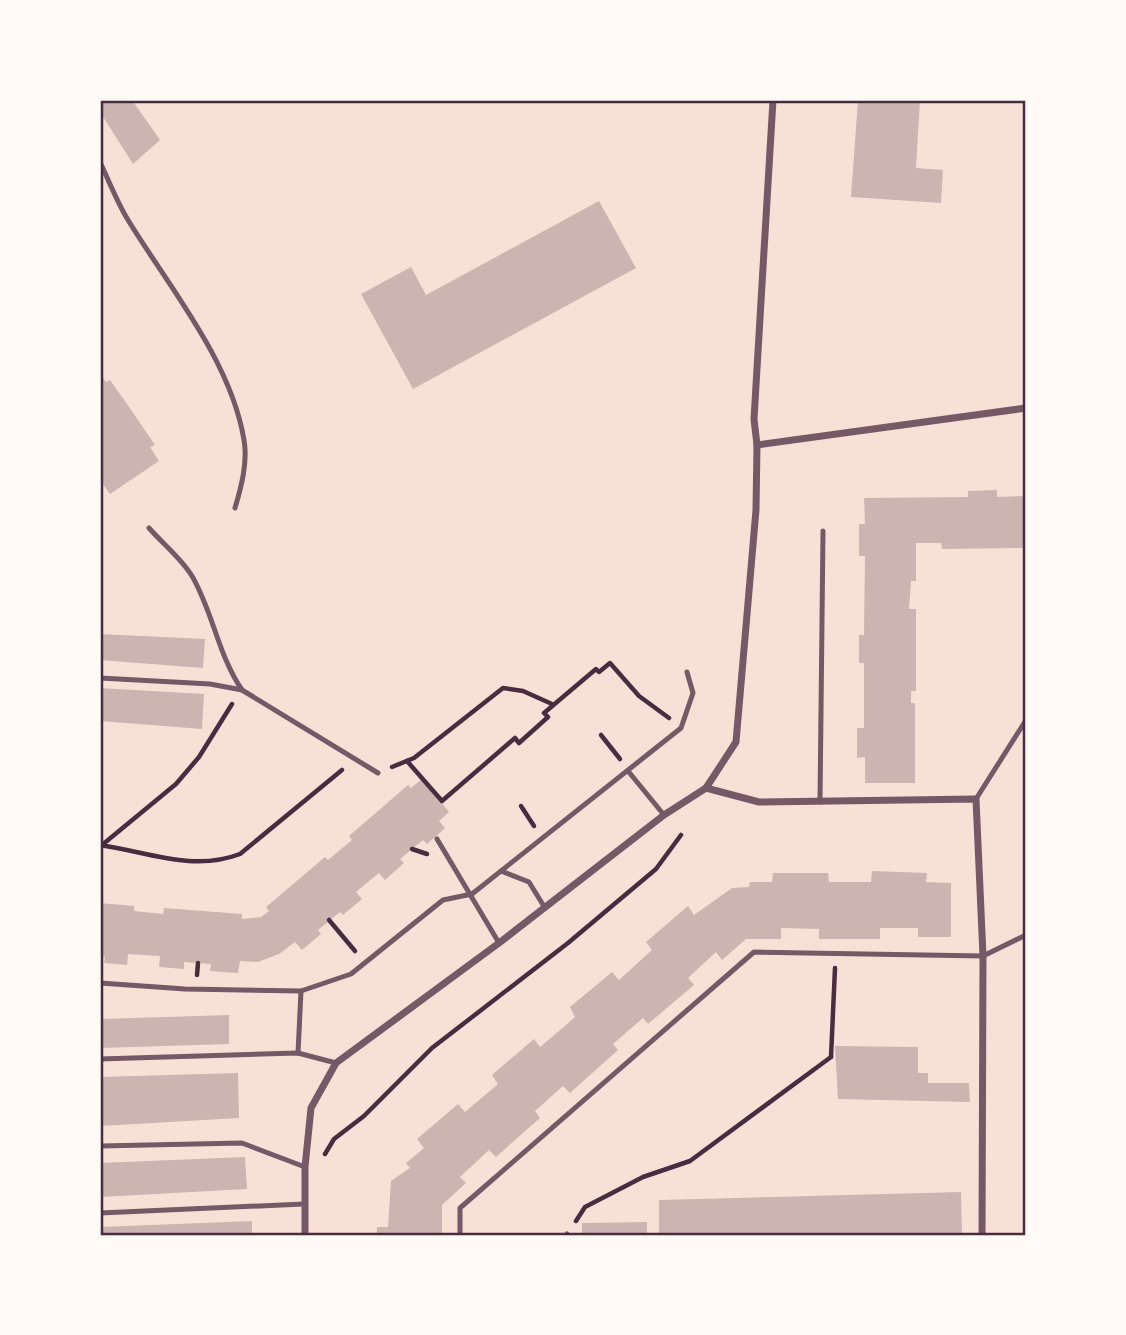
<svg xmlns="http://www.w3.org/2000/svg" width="1126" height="1335" font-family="'Alegreya Sans',sans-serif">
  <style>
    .building { fill: #ccb4b1 }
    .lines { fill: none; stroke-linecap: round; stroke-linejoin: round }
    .path { stroke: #4a2c40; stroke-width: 4.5 }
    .service { stroke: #755966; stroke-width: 5 }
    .minor { stroke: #755966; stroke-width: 7 }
    .neatline { fill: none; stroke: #4a2c40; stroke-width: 2.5 }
  </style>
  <rect width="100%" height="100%" fill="#f7e1d7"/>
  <g class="building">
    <polygon points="100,100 132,100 160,140 133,164 100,112"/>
    <polygon points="858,100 920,100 916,168 943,170 941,203 851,197"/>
    <polygon points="599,201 636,268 413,389 361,294 411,267 426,295"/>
    <polygon points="100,373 106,382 110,380 127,404 155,445 150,447 159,461 110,494 100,480"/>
    <polygon points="997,490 997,497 1026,496 1026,548 942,549 941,543 916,543 916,581 911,581 909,609 916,609 916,691 911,691 911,703 915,703 915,783 865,783 865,757 857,758 857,728 864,728 864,663 859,663 859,635 864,635 865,556 859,556 859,524 865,524 864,498 968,497 968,491"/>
    <polygon points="100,634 205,639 203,668 100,660"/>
    <polygon points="100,688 204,694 202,729 100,721"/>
    <polygon points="422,779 449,812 439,821 445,828 427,844 423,840 400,859 404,863 385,880 379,873 356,892 362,899 343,915 340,912 318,930 321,934 302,950 295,942 279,954 258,962 240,961 238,973 210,971 211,964 184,962 184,969 159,967 160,956 128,954 127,965 104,963 105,957 100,957 100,903 134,906 134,911 163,914 164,908 242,914 242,919 261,917 269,911 266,907 325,857 328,860 352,840 349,836 408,785 411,788"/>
    <polygon points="872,871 927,873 926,882 951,883 951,937 918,937 918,928 880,928 880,939 819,939 819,929 781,928 781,939 746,939 722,960 716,952 688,978 694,985 648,1024 643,1018 613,1044 618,1050 570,1093 563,1086 535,1111 540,1118 496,1157 489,1150 460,1177 466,1183 442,1205 442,1235 377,1235 377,1227 388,1227 391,1181 410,1168 406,1163 424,1148 417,1139 458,1104 465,1112 498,1084 492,1075 534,1039 540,1047 559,1031 575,1017 570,1007 612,972 619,980 652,950 646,942 688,906 694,915 732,888 749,887 750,882 772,882 773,873 828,873 829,882 871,882"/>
    <polygon points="229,1015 229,1044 100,1048 100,1019"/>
    <polygon points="835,1046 918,1047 918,1073 928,1073 928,1083 969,1083 970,1102 838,1099"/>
    <polygon points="238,1073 239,1118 100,1126 100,1077"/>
    <polygon points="245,1157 247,1189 100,1197 100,1163"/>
    <polygon points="961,1192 962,1235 659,1235 659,1200"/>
    <polygon points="252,1221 252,1235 100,1235 100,1227"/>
    <polygon points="647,1222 647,1235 582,1235 582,1223"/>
  </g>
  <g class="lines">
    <g class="path">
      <polyline points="601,735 620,759"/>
      <polyline points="407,761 442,801 515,738 519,743 548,717 544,713 596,669 599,672 610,663 639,696 669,718"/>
      <polyline points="392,767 414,758 503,688 523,691 552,704"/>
      <polyline points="521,806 534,826"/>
      <path d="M100,845c48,7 93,27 140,9l102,-84"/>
      <polyline points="102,845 176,784 199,757 232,704"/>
      <polyline points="412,849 427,854"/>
      <polyline points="329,920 355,951"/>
      <polyline points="197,975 198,963"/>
      <polyline points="831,1057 835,968"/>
      <polyline points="325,1154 334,1139 364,1116 432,1048 568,943 656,869 681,835"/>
      <polyline points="576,1221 585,1207 643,1177 690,1161 831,1057"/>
    </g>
    <g class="service">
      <path d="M100,162c9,19 17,40 28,58 41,67 103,141 116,220 4,22 -3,48 -9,68"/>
      <path d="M149,528c14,16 32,30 43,48 21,36 26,79 50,114l136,83"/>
      <polyline points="100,678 210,684 242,690"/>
      <polyline points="628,771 664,815"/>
      <polyline points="976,799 1026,720"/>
      <polyline points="820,802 823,531"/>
      <polyline points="437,839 499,943"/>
      <polyline points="501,871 529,882 545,908"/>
      <polyline points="100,983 185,989 301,991 298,1053"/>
      <polyline points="301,991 351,974 443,900 472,894 681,728 693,693 687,672"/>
      <polyline points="100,1059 298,1053 336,1063"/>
      <polyline points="100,1146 242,1143 305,1167"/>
      <polyline points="100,1213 304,1204"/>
      <polyline points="567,1234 568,1235"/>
      <polyline points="460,1235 460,1208 754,952 983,956 1026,935"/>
    </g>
    <g class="minor">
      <polyline points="757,445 1026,408"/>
      <polyline points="706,788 759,802 976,799 983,956 982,1235"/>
      <polyline points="305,1235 305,1167 311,1108 336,1063 499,943 664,815 706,788 736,742 756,510 757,445 754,419 773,100"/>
    </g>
  </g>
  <rect width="1126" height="1335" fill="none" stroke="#fffaf5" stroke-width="203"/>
  <rect x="102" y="102" width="922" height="1132" class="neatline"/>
</svg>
